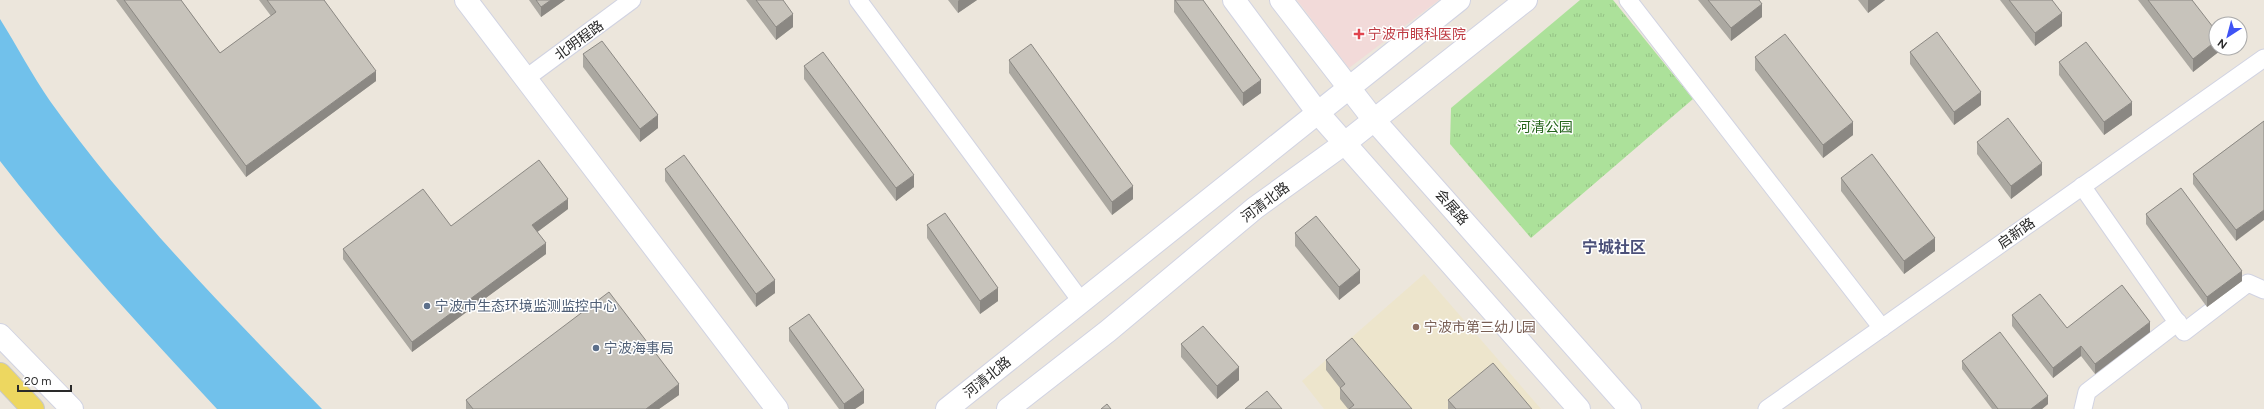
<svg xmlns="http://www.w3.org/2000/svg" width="2264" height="409" font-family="Figtree,'Noto Sans SC',sans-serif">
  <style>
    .education { fill: #ede5cc }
    .medical { fill: #f2dad9 }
    .park { fill: url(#park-tufts) }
    .water { fill: #71c1eb }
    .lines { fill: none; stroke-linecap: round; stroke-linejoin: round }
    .street-casing { stroke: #d1d3e2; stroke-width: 19 }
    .secondary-casing { stroke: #d1d3e2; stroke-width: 24 }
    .primary-casing { stroke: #c8c8c8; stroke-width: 24 }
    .street { stroke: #fff; stroke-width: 17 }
    .secondary { stroke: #fff; stroke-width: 22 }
    .primary { stroke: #edd760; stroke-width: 22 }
    .wall { fill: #aba8a1 }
    .shaded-wall { fill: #8b8883 }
    .building { fill: #c7c3bb; stroke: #8b8883 }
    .health-dot { fill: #e0444e; stroke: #fff; stroke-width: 1.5 }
    .service-dot { fill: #5c6f8a; stroke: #fff; stroke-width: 1.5 }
    .education-dot { fill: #8d6e63; stroke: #fff; stroke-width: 1.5 }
    .labels { text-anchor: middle; stroke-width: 3; stroke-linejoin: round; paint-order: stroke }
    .health-label { font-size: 14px; fill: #be3a42; stroke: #fff; text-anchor: start }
    .street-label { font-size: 14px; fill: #2a2a2a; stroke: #fff }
    .park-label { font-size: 14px; fill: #25651c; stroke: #fff }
    .service-label { font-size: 14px; fill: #4e5e75; stroke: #fff; text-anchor: start }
    .education-label { font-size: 14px; fill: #785e54; stroke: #fff; text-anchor: start }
    .quarter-label { font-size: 16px; font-weight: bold; fill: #4b5079; stroke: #fff }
  </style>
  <defs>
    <pattern id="park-tufts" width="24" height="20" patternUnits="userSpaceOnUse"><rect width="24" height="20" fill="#ace19a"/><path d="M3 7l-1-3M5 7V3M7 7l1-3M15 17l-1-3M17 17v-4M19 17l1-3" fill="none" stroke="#94c185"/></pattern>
  </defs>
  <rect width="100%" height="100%" fill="#ece6dc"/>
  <polygon class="education" points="1424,274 1541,409 1324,409 1302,381"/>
  <polygon class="medical" points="1297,0 1439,0 1349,68"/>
  <polygon class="park" points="1580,0 1613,0 1693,99 1531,238 1450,144 1451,108"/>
  <path class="water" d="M0,19c17,27 32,56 50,82 80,112 177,210 272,308h-105c-75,-81 -150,-161 -217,-248z"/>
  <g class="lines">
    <g class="street-casing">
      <g id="street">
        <polyline points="858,0 1081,301"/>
        <polyline points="1628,0 1882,328"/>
        <polyline points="525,79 632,0"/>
        <polyline points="2082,186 2184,332 2248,283 2264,290"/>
        <polyline points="1767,409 2264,58"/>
        <polyline points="2083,409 2087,392 2178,322"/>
      </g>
    </g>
    <g class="secondary-casing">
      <g id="secondary">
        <polyline points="466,0 777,409"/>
        <polyline points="1234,0 1318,113 1579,409"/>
        <polyline points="1281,0 1374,120 1630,409"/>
        <polyline points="0,335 72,409"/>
        <polyline points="947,409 1459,0"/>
        <polyline points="1008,409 1108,331 1255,208 1345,143 1526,0"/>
      </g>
    </g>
    <g class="primary-casing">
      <polyline id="primary" points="0,374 33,409"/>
    </g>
    <use href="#street" class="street"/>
    <use href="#secondary" class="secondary"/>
    <use href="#primary" class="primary"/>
  </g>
  <g class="wall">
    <polygon points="116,0 181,0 220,53 271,16 259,0 324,0 376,81 246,177"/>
    <polygon points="529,0 565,0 541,17"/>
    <polygon points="746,0 783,0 793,27 776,40"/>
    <polygon points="948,0 977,0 958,13"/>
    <polygon points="1174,0 1203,0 1261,93 1243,106 1174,12"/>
    <polygon points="1698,0 1759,0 1762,17 1731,41"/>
    <polygon points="1858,0 1885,0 1868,13"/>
    <polygon points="2000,0 2052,0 2062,26 2035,46"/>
    <polygon points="2138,0 2192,0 2221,48 2221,50 2193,72"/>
    <polygon points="1910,52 1981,105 1954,125 1910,64"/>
    <polygon points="583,54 658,128 640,142 583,67"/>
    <polygon points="1755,57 1853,135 1823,158 1755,70"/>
    <polygon points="1009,60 1133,199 1112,215 1009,73"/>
    <polygon points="2059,62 2132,115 2104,135 2059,75"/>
    <polygon points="804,66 914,187 896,201 804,79"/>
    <polygon points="2264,121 2236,241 2193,184 2193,174"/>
    <polygon points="1977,142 2042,175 2011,199 1977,154"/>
    <polygon points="665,169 775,293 756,307 665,181"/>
    <polygon points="1841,178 1935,251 1904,274 1841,191"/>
    <polygon points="568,209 537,232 546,254 412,352 343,259 343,249 451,226"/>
    <polygon points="2146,214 2242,281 2207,307 2146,224"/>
    <polygon points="927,225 998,301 980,314 927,238"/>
    <polygon points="1295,233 1360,283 1339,300 1295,246"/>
    <polygon points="2012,315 2067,328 2150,332 2095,374 2081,356 2053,378 2012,326"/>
    <polygon points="789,328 864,403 855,409 839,409 789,341"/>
    <polygon points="1181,344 1239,380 1217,399 1181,357"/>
    <polygon points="1326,360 1412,409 1348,409 1340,399 1340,388 1326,370"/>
    <polygon points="1962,361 2048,404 2042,409 1992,409 1962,369"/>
    <polygon points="679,395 659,409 466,409 466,400"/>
    <polygon points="1448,400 1532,409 1448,409"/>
  </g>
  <g class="shaded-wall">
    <polygon points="551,0 565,0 541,17 541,7"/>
    <polygon points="959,0 977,0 958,13 958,1"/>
    <polygon points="1868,0 1885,0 1868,13"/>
    <polygon points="1762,4 1762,17 1731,41 1731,28"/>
    <polygon points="2062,13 2062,26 2035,46 2035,33"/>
    <polygon points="793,14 793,27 776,40 776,27"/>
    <polygon points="2216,41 2216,48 2221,48 2221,50 2193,72 2193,59"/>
    <polygon points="376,71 376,81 246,177 246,166"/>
    <polygon points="1261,80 1261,93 1243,106 1243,93"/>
    <polygon points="1981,92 1981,105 1954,125 1954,112"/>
    <polygon points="2132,102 2132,115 2104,135 2104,122"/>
    <polygon points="658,115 658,128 640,142 640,129"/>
    <polygon points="1853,122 1853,135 1823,158 1823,145"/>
    <polygon points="2042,163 2042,175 2011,199 2011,186"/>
    <polygon points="914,175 914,187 896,201 896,188"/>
    <polygon points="1133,186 1133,199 1112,215 1112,202"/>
    <polygon points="568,199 568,209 532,236 532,225"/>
    <polygon points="2264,210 2264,220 2236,241 2236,230"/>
    <polygon points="1935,238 1935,251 1904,274 1904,261"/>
    <polygon points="546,243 546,254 412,352 412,342"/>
    <polygon points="1360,270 1360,283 1339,300 1339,287"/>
    <polygon points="2242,271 2242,281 2207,307 2207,297"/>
    <polygon points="775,280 775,293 756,307 756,294"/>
    <polygon points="998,288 998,301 980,314 980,301"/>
    <polygon points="2150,322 2150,332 2095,374 2095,364"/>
    <polygon points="2081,346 2081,356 2053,378 2053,368"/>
    <polygon points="1239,367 1239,380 1217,399 1217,386"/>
    <polygon points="679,384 679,395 659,409 646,409"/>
    <polygon points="864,390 864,403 855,409 844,409 844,404"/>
    <polygon points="2048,396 2048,404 2042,409 2031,409"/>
  </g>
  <g class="building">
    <polygon points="124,0 181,0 220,53 276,12 267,0 324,0 376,71 246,166"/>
    <polygon points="536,0 551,0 541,7"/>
    <polygon points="756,0 783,0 793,14 776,27"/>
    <polygon points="1175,0 1203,0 1261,80 1243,93"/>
    <polygon points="1708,0 1759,0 1762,4 1731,28"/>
    <polygon points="2009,0 2052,0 2062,13 2035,33"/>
    <polygon points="2148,0 2192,0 2216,31 2216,41 2193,59"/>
    <polygon points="1937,32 1981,92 1954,112 1910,52"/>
    <polygon points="1785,34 1853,122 1823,145 1755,57"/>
    <polygon points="602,41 658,115 640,129 583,54"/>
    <polygon points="2086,42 2132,102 2104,122 2059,62"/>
    <polygon points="1031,44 1133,186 1112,202 1009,60"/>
    <polygon points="823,52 914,175 896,188 804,66"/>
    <polygon points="2008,118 2042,163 2011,186 1977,142"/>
    <polygon points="2264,121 2264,210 2236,230 2193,174"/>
    <polygon points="1872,154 1935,238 1904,261 1841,178"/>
    <polygon points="684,155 775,280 756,294 665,169"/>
    <polygon points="539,160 568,199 532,225 546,243 412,342 343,249 423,189 451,226"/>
    <polygon points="2181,188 2242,271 2207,297 2146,214"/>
    <polygon points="945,213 998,288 980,301 927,225"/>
    <polygon points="1316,216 1360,270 1339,287 1295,233"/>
    <polygon points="2122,285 2150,322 2095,364 2081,346 2053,368 2012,315 2040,294 2067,328"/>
    <polygon points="609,292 679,384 646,409 473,409 466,400"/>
    <polygon points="809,314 864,390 844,404 789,328"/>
    <polygon points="1203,326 1239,367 1217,386 1181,344"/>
    <polygon points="2000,332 2048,396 2031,409 1998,409 1962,361"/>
    <polygon points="1352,338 1412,409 1349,409 1354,405 1340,388 1345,384 1326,360"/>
    <polygon points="1493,363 1532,409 1456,409 1448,400"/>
    <polygon points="1267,391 1282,409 1245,409"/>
    <polygon points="1107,404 1111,409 1101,409"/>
  </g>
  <path class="health-dot" d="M1357 28h4v4h4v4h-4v4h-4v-4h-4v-4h4z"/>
  <g class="service-dot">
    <circle cx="427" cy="306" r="4"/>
    <circle cx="596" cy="348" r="4"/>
  </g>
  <circle class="education-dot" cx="1416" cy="327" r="4"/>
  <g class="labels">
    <g class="health-label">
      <text x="1368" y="39">宁波市眼科医院</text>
    </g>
    <g class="street-label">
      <text transform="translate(579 40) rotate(-36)" y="5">北明程路</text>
      <text transform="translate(1265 202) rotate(-37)" y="5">河清北路</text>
      <text transform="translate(1452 207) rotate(49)" y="5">会展路</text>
      <text transform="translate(2016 233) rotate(-35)" y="5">启新路</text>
      <text transform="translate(987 377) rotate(-39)" y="5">河清北路</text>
    </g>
    <g class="park-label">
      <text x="1545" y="132">河清公园</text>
    </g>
    <g class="service-label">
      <text x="435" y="311">宁波市生态环境监测监控中心</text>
      <text x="604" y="353">宁波海事局</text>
    </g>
    <g class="education-label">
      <text x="1424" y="332">宁波市第三幼儿园</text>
    </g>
    <g class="quarter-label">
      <text x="1614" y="253">宁城社区</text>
    </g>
  </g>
  <g transform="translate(2228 36) rotate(216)"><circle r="19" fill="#ffffff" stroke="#aaaaaa"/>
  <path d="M0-3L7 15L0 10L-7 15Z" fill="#3f53f5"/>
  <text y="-6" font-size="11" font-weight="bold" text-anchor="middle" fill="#2a2a2a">N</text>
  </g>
  <path d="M18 385v6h53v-6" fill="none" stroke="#2a2a2a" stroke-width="2"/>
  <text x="24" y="385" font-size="12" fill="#2a2a2a" stroke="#ffffff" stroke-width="3" paint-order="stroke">20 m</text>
</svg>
